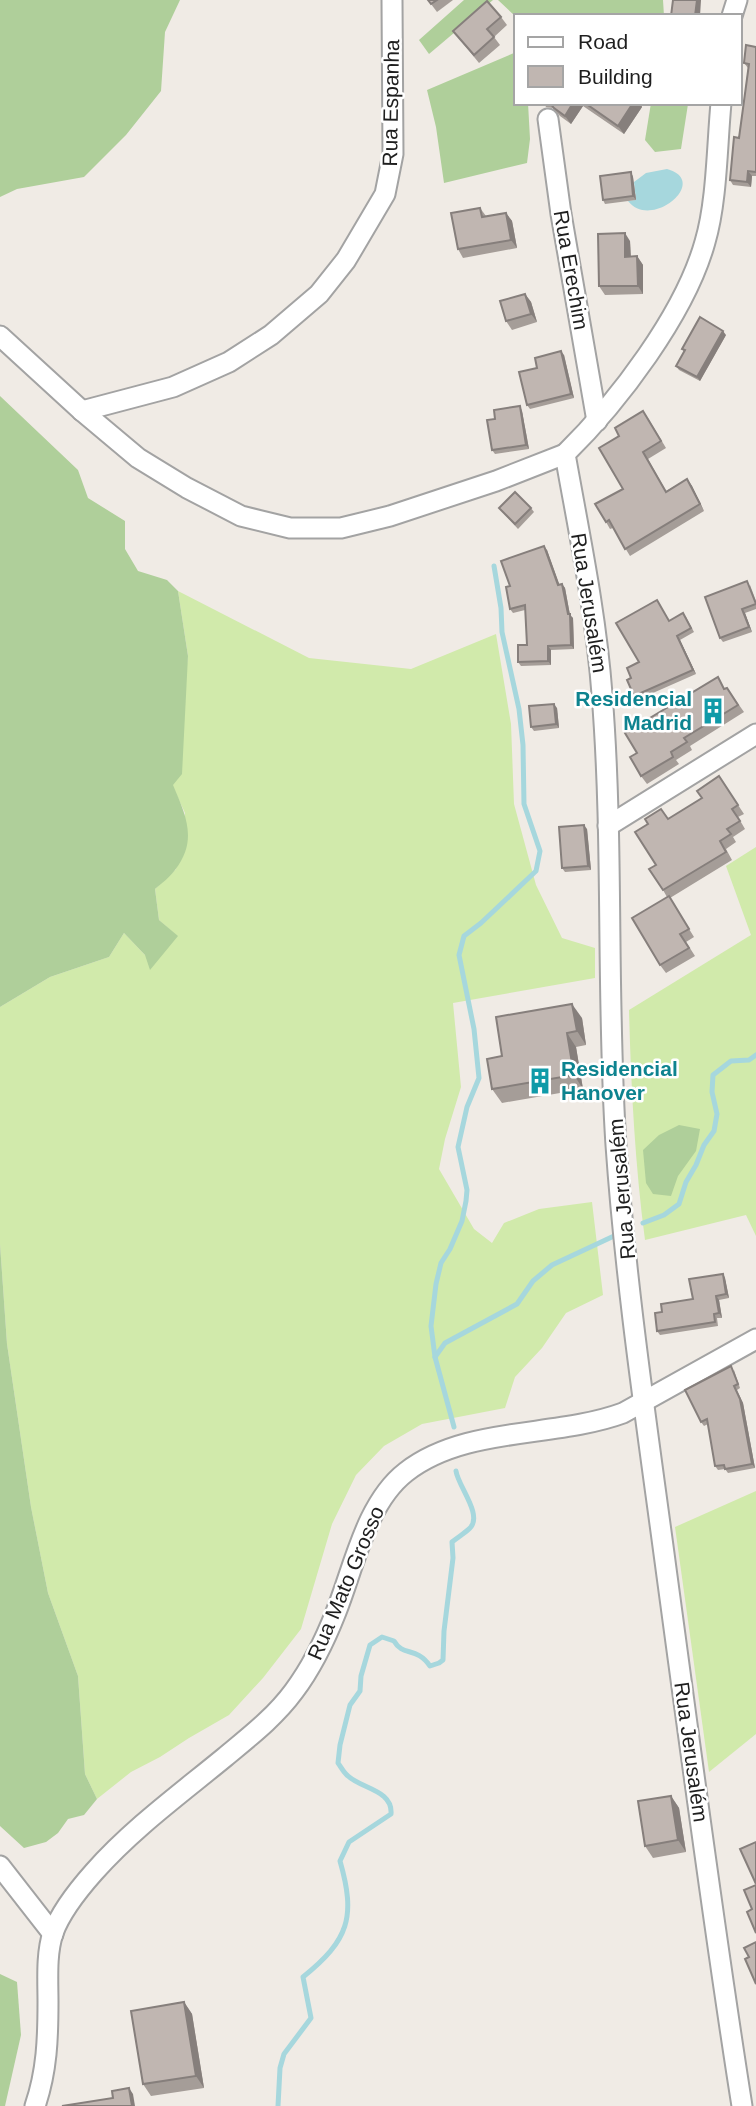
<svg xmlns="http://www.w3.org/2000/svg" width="756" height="2106" font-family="Helvetica,sans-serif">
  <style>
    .grass { fill: #d1eaab }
    .forest { fill: #afcf9a }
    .water { fill: #a6d7dd }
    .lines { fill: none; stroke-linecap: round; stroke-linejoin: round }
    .stream { stroke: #a6d7dd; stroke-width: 5 }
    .minor-casing { stroke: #a3a3a3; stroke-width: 23 }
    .minor { stroke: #fff; stroke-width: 19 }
    .wall { fill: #a59d98 }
    .shaded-wall { fill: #867f7c }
    .building { fill: #c0b6b1; stroke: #867f7c; stroke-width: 2 }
    .labels { text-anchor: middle; stroke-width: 5; stroke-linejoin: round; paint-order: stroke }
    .street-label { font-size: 21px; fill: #1f1f1f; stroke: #fff }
    .culture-label { font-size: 21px; font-weight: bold; fill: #0d838f; stroke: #fff; text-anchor: end }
  </style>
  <rect width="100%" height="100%" fill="#f0ebe5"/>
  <g class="grass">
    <polygon points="178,591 309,658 411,669 496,634 511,724 514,804 536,885 562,938 595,948 595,978 453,1003 461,1087 445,1139 439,1169 474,1229 492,1243 504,1223 539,1209 592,1202 603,1295 566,1313 542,1348 515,1377 505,1408 422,1424 384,1446 356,1475 332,1524 301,1629 263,1678 229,1715 189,1738 160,1757 131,1772 97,1799 85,1774 78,1676 48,1593 31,1507 7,1344 0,1244 0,1007 50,977 109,957 124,933 145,955 177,936 159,920 155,889 176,869 185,813 172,785 188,656"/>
    <path d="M756,847v389l-10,-21 -101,25c-10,-76 -14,-153 -16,-230l122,-75 -25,-69z"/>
    <polygon points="756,1491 756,1734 709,1772 675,1527"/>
  </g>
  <g class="forest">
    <polygon points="0,0 180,0 165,32 161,91 126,135 84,177 17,189 0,197"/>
    <polygon points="464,0 493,0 429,54 419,40"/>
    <polygon points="498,0 663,0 664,16 516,16 516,103 528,103 530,139 527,163 444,183 436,127 427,90 514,53 515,16"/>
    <polygon points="651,103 688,104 681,149 655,152 645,140"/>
    <path d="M0,396l78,74 10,28 37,23v28l13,22 29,9 11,11 10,65 -6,118 -9,11c13,31 25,55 2,85 -5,7 -13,13 -20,19l4,31 19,16 -28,34 -5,-15 -21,-22 -15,24 -59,20 -50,30z"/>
    <polygon points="679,1125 700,1129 696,1151 678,1176 671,1196 653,1194 646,1183 643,1150 659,1135"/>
    <polygon points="0,1244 7,1344 31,1507 48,1593 78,1676 85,1774 97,1799 84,1815 68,1819 58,1833 46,1842 24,1848 0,1826"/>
    <polygon points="0,1974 17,1982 21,2035 5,2106 0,2106"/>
  </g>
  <path class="water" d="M667,169c44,12 -16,62 -39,32l8,-1 -2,-18 12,-9z"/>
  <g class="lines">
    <g class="stream">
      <polyline points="643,1223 664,1215 679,1204 686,1182 696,1165 704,1145 714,1131 717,1114 712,1092 713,1075 731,1061 749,1060 756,1055"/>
      <polyline points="435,1357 445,1343 517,1304 533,1281 552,1265 614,1236"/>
      <polyline points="454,1427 435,1357 431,1326 436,1284 441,1263 450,1249 462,1221 466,1201 467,1190 458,1147 467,1107 479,1078 474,1029 459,955 464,936 481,923 536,871 540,851 524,804 523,745 519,709 502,632 501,608 494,566"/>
      <path d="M278,2106l2,-38 4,-14 27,-36 -8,-41c46,-37 53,-60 37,-116l9,-19 42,-28c2,-24 -29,-25 -43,-38 -4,-3 -7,-9 -10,-13l2,-18 10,-40 10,-14 1,-15 9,-31 12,-8 12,4c9,16 22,5 36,25l9,-3 4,-3 1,-29 9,-73 -1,-16c6,-5 13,-9 18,-14 13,-13 -12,-42 -14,-57"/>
    </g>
    <g class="minor-casing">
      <g id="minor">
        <polyline points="732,16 737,0"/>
        <path d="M721,103c-4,42 -4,99 -16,139 -20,72 -87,160 -140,212 14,79 31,159 37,240 12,150 4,301 14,451 10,144 32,288 51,431 24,177 47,354 75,530"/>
        <polyline points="548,119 561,214 597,421"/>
        <polyline points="0,336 82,411 138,458 187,488 241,516 290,528 341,528 390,516 496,481 565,454"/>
        <polyline points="82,411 173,387 229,362 271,335 319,294 346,260 385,194 393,154 392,0"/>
        <polyline points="608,826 756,734"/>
        <polyline points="0,1866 53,1934"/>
        <path d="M35,2106c12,-35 13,-68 13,-104 0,-22 -2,-48 5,-69 8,-22 25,-43 41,-61 38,-43 86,-78 131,-115 24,-20 50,-40 69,-66 18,-24 31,-51 42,-79 18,-45 30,-109 70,-140 59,-46 149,-34 217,-59l133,-74"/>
      </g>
    </g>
    <use href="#minor" class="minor"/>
  </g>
  <g class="wall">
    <polygon points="428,0 453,0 437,12"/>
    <polygon points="501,17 507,25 494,37 500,45 479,63 453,31"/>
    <polygon points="756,47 756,176 752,176 751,187 733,185 730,180 739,138 748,68 744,63"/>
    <polygon points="544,103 640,103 642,107 624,134 583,106 571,124 560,116 553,108 546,107"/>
    <polygon points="631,172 633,177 636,200 605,204 603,200"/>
    <polygon points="480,208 486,216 506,213 512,221 517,248 463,258 458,249"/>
    <polygon points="630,241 631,257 637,256 643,265 643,294 605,295 599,286"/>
    <polygon points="525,294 531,302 537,322 512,330 506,321"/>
    <polygon points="726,335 700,381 679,370 676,366 684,352 682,349"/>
    <polygon points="564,355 574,398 530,409 527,405 537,368"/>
    <polygon points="522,411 529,449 495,454 492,450 495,419"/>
    <polygon points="648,418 666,448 648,459 666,491 687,479 692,486 704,511 630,556 613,528 610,529 606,522 623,489 619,436"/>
    <polygon points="499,508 531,508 534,512 518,529"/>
    <polygon points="547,550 559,584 562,584 565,588 570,615 573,618 574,649 551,650 551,665 521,666 518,662 527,645 525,610 513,613 510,609"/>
    <polygon points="750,585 756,601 756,609 745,613 752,632 723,642 720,638"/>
    <polygon points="686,617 694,632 680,640 696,674 637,700 634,696 631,678 639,662 670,621"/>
    <polygon points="727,688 744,712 690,746 692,750 676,760 679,764 647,784 641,776 637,753"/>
    <polygon points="557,708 559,728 534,731 531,727"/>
    <polygon points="719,776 744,814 738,817 745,829 733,837 736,842 726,849 732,860 670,898 694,937 686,942 695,956 666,973 660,965 667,897 663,890 656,865 668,819 702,798"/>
    <polygon points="587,829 591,870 565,872 562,868"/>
    <polygon points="582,1018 586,1045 576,1047 583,1089 502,1103 492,1089 502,1056"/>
    <polygon points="723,1274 725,1278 729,1298 719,1300 722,1318 717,1318 718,1326 660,1335 657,1331 662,1312 693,1299"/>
    <polygon points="734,1370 740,1388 737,1390 743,1403 755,1468 728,1473 725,1469 718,1470 715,1466 708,1424 704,1426 701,1422"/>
    <polygon points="671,1796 679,1808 686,1852 653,1858 645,1846"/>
    <polygon points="184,2002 192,2014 204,2088 151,2096 143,2084"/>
  </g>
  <g class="shaded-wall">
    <polygon points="697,0 701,0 700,16 695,16"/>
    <polygon points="573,103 581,103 583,106 571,124 565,116"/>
    <polygon points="633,103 640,103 642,107 624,134 618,126"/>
    <polygon points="748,171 752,176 751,187 747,182"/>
    <polygon points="631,172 633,177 636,200 633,196"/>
    <polygon points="506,213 512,221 517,248 511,240"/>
    <polygon points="625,233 630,241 631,265 625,257"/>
    <polygon points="637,256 643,265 643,294 638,286"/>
    <polygon points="525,294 531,302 537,322 531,314"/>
    <polygon points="723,331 726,335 700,381 697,377"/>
    <polygon points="561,351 564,355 574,398 571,394"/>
    <polygon points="520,406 522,411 529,449 526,445"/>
    <polygon points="687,479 692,486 704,511 700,504"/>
    <polygon points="544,546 547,550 561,589 558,585"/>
    <polygon points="562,584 565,588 570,615 573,618 574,649 571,645 568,614"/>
    <polygon points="742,609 745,613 752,632 749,627"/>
    <polygon points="677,636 680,640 696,674 693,670"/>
    <polygon points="548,646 551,650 551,665 548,661"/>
    <polygon points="554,704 557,708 559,728 556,724"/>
    <polygon points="584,825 587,829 591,870 588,866"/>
    <polygon points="572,1004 582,1018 586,1045 577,1031"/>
    <polygon points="567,1033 576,1047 583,1089 574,1075"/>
    <polygon points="723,1274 725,1278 729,1298 726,1294"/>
    <polygon points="716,1296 719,1300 722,1318 719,1313"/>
    <polygon points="734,1386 743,1403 755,1468 752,1464"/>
    <polygon points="671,1796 679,1808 686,1852 678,1840"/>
    <polygon points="184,2002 192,2014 204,2088 196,2076"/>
    <polygon points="129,2088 133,2094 135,2106 132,2106"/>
  </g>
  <g class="building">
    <polygon points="428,0 437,0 431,4"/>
    <polygon points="673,0 697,0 695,16 671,16"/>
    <polygon points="487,1 501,17 487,29 494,37 474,55 453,31"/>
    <polygon points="746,45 756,47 756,172 748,171 747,182 730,180 734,137 739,138 749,64 744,63"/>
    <polygon points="550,103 573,103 565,116 554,108"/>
    <polygon points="585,103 633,103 618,126"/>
    <polygon points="631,172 633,196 603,200 600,176"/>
    <polygon points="480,208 482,217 506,213 511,240 458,249 451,213"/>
    <polygon points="625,233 625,257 637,256 638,286 599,286 598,234"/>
    <polygon points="525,294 531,314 506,321 500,301"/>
    <polygon points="700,317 723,331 697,377 676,366 685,350 682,349"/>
    <polygon points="561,351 571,394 527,405 519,372 537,368 535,358"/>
    <polygon points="520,406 526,445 492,450 487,420 495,419 494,410"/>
    <polygon points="643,411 661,441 643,452 666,492 687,479 700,504 625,549 609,520 606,522 595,504 623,489 599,448 619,436 615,428"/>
    <polygon points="515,492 531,508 515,524 499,508"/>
    <polygon points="544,546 558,585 562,584 568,614 570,614 571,645 548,646 548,661 518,662 518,645 527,645 525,605 510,609 506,587 510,586 501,561"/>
    <polygon points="747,581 756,604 742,609 749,627 720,638 705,597"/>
    <polygon points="657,600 669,621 683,613 691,628 677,636 693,670 634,696 627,680 631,678 627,668 639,662 616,623"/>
    <polygon points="718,677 724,689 727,688 738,705 684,738 687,742 671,752 673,757 641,776 630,757 637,753 625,733"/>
    <polygon points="554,704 556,724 531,727 529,706"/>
    <polygon points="719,776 738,805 732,809 740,821 727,829 731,834 720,841 726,852 663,890 649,869 656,865 635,832 648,824 645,819 661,809 668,819 702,798 697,791"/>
    <polygon points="584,825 588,866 562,868 559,827"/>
    <polygon points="669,896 689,929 680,934 689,948 660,965 632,918"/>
    <polygon points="572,1004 577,1031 567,1033 574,1075 492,1089 487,1059 502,1056 496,1017"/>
    <polygon points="723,1274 726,1294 716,1296 719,1313 714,1314 715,1322 657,1331 655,1313 662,1312 661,1304 693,1299 689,1279"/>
    <polygon points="731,1366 738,1384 734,1386 740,1399 752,1464 725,1469 724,1465 715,1466 707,1419 701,1422 685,1390"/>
    <polygon points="671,1796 678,1840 645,1846 638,1801"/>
    <polygon points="756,1842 756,1884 740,1849"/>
    <polygon points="756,1885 756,1933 747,1912 752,1909 744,1890"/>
    <polygon points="756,1942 756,1984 745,1959 749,1957 744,1948"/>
    <polygon points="184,2002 196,2076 143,2084 131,2011"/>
    <polygon points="129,2088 132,2106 62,2106 113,2098 112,2091"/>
  </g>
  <defs>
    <g id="building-bare" transform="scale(2.1)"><path d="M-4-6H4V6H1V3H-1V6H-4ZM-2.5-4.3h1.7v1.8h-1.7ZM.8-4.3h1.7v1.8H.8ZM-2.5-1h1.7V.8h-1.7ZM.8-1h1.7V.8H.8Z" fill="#0f9aa8" stroke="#fff" stroke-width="2.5" paint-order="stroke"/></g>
  </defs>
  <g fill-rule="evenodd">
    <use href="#building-bare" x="713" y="711"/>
    <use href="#building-bare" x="540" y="1081"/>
  </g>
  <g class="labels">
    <g class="street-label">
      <text transform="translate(391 103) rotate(-89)" y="7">Rua Espanha</text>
      <text transform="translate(571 270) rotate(80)" y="7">Rua Erechim</text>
      <text transform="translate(589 603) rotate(81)" y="7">Rua Jerusalém</text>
      <text transform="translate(622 1189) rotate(-95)" y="7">Rua Jerusalém</text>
      <text transform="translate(346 1583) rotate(-67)" y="7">Rua Mato Grosso</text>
      <text transform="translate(691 1752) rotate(82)" y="7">Rua Jerusalém</text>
    </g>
    <g class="culture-label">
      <text x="692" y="706">Residencial<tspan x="692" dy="24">Madrid</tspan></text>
      <text x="561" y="1076" text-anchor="start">Residencial<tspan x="561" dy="24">Hanover</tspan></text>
    </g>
  </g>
  <rect x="514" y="14" width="228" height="91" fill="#ffffff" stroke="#a5a5a5" stroke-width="2"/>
  <rect x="528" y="37" width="35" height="10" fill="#ffffff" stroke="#a5a5a5" stroke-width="2"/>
  <text x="578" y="49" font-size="21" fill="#1f1f1f">Road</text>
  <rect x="528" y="66" width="35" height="21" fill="#c0b6b1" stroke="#a5a5a5" stroke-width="2"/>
  <text x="578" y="84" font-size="21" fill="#1f1f1f">Building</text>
</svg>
